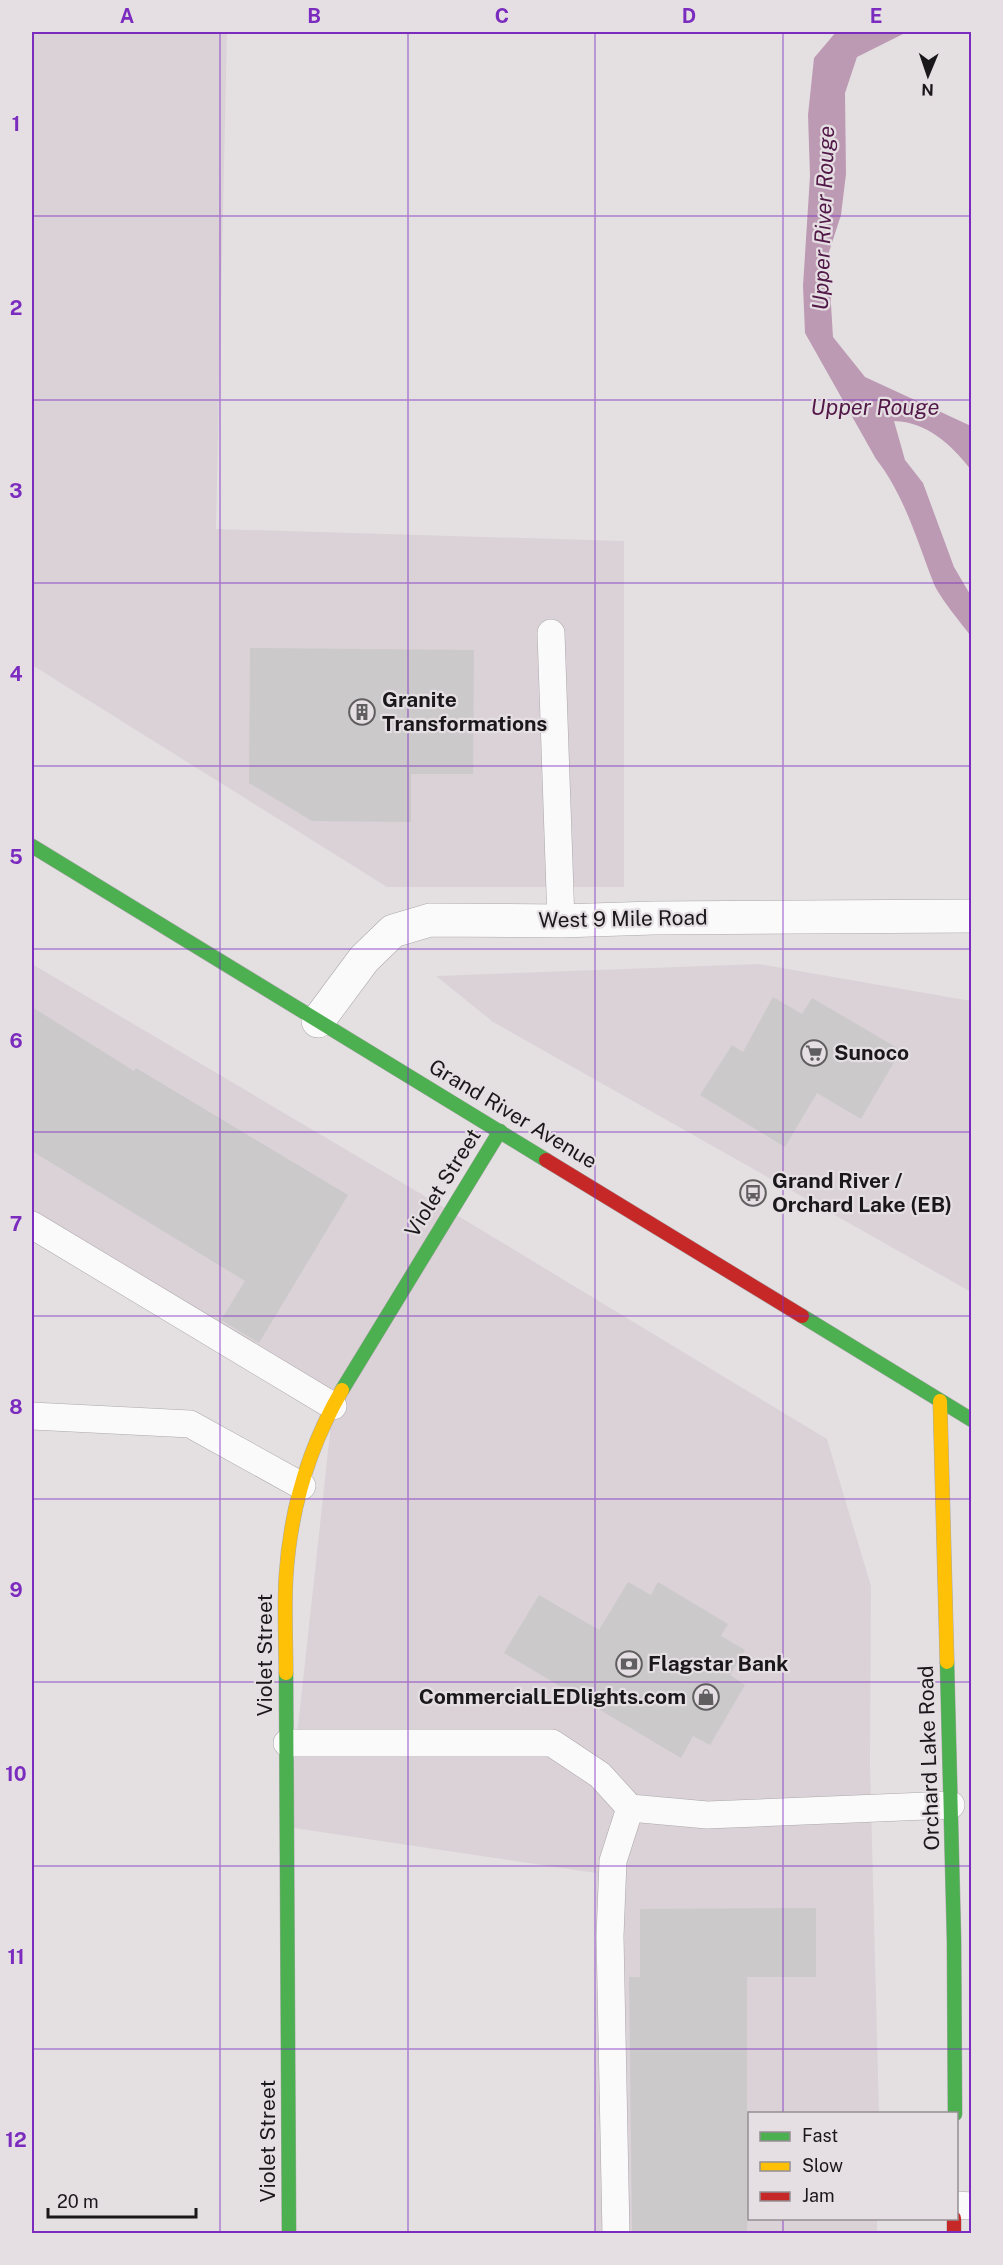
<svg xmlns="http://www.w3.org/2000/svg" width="1003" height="2265" font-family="'Public Sans',sans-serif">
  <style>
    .built { fill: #dad2d7 }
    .water { fill: #bd9ab3 }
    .building { fill: #cbc9ca }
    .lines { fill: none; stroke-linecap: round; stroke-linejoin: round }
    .lane-casing { stroke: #aba8aa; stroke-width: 28 }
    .street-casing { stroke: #aba8aa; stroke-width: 34 }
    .fast-casing { stroke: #aba8aa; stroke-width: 15 }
    .slow-casing { stroke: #aba8aa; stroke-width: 15 }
    .jam-casing { stroke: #aba8aa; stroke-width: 15 }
    .lane { stroke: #fbfafb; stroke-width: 27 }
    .street { stroke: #fbfafb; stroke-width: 33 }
    .fast { stroke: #4caf50; stroke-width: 14 }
    .slow { stroke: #ffc107; stroke-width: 14 }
    .jam { stroke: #c62828; stroke-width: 14 }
    .grid { fill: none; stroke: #7b2cbf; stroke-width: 1.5; stroke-opacity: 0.55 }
    .labels { text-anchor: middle; stroke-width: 4.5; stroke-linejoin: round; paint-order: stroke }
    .poi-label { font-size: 21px; font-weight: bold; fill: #1a181a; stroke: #e5dfe3; text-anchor: start }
    .street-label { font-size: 21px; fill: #1a181a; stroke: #e5dfe3 }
    .water-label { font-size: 22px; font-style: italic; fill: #521847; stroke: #e5dfe3 }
    .neatline { fill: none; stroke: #7b2cbf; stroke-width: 2 }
    .grid-label { font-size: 20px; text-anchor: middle; font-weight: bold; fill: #7b2cbf }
  </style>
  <rect width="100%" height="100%" fill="#e4e0e2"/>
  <g class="built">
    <polygon points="32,32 227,32 216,529 624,541 624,887 387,887 32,665"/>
    <polygon points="32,964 450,1211 827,1439 871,1586 870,1764 879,2113 750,2114 750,2218 877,2219 877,2233 595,2233 596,1873 287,1827 333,1406 32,1225"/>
    <polygon points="759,964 971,1001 971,1292 493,1022 436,976"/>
  </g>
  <path class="water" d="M836,32h71l-50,25 -12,36 1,81 -5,41 -13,40 5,82 32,40 106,49v44c-19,-25 -44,-48 -77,-49l11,39 18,23 31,84 17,29v40c-8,-10 -33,-41 -37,-52 -17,-43 -29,-88 -58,-125l-71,-126 -2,-47 7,-110 -2,-61 6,-57z"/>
  <g class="building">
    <polygon points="250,648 474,650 473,774 411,774 411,822 312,821 249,783"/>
    <polygon points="773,997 802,1014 812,998 901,1050 861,1119 817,1093 785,1147 700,1095 732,1045 743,1052"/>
    <polygon points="32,1007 134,1071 136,1068 348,1195 259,1343 221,1320 245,1281 32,1151"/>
    <polygon points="628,1582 651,1595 658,1582 728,1624 721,1636 745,1650 730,1675 745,1685 710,1745 693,1736 681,1758 504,1653 539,1595 599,1630"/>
    <polygon points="816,1908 816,1977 747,1977 747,2115 750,2115 747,2234 632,2234 629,1977 640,1977 640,1909"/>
  </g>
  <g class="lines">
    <g class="lane-casing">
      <g id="lane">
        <polyline points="551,633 561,921"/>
        <polyline points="32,1225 333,1406"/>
        <polyline points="32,1416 190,1424 302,1486"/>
        <polyline points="287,1743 552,1743 600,1775 630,1808 707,1815 951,1805"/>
        <polyline points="956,2205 972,2206"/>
        <polyline points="616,2234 610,1936 613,1861 630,1808"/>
      </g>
    </g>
    <g class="street-casing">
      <polyline id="street" points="318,1021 364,959 393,931 430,920 561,921 653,918 972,916"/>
    </g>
    <g class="fast-casing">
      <g id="fast">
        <polyline points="32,846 546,1160"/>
        <polyline points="802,1316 972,1420"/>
        <polyline points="342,1390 500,1131"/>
        <polyline points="947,1662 954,1940 955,2114"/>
        <polyline points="286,1673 289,2234"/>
      </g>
    </g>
    <g class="slow-casing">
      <g id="slow">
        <polyline points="940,1401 947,1662"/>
        <path d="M286,1673c0,-32 -2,-64 0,-96 4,-66 23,-130 56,-187"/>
      </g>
    </g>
    <g class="jam-casing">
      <g id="jam">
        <polyline points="546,1160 802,1316"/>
        <polyline points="954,2218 954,2234"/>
      </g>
    </g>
    <use href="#lane" class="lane"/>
    <use href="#street" class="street"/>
    <use href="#fast" class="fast"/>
    <use href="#slow" class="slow"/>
    <use href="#jam" class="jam"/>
  </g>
  <path class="grid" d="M220,32v2202M408,32v2202M595,32v2202M783,32v2082M32,216h940M32,400h940M32,583h940M32,766h940M32,949h940M32,1132h940M32,1316h940M32,1499h940M32,1682h940M32,1866h940M32,2049h940M783,2218v16"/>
  <defs>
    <g id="building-ring" transform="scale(1.35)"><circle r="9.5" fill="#e5dfe3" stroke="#615e60" stroke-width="1.5"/><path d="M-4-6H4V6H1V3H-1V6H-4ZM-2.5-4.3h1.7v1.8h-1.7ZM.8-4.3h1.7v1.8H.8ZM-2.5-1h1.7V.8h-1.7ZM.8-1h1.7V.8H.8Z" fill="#615e60"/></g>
    <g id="supermarket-ring" transform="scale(1.35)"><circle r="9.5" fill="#e5dfe3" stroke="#615e60" stroke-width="1.5"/><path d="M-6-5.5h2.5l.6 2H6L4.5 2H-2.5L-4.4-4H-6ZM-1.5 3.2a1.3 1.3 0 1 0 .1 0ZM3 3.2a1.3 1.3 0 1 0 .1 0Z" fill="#615e60"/></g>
    <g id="bus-ring" transform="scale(1.35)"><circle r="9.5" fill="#e5dfe3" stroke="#615e60" stroke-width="1.5"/><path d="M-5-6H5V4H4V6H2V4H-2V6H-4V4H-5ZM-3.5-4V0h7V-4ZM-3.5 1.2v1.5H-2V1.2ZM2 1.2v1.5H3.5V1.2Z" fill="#615e60"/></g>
    <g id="bank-ring" transform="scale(1.35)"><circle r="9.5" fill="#e5dfe3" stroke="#615e60" stroke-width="1.5"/><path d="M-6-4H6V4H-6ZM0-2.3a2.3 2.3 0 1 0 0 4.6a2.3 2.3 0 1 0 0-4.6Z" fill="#615e60"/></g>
    <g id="shop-ring" transform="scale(1.35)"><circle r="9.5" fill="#e5dfe3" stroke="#615e60" stroke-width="1.5"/><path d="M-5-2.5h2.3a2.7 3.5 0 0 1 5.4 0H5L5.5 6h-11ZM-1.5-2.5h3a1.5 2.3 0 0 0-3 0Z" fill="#615e60"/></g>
  </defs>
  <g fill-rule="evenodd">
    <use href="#building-ring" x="362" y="712"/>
    <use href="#supermarket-ring" x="814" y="1053"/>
    <use href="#bus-ring" x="753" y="1193"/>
    <use href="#bank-ring" x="629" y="1664"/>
    <use href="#shop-ring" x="706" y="1697"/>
  </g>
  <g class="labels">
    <g class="poi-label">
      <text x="382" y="707">Granite<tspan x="382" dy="24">Transformations</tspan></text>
      <text x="834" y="1060">Sunoco</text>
      <text x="772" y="1188">Grand River /<tspan x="772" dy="24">Orchard Lake (EB)</tspan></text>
      <text x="648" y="1671">Flagstar Bank</text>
      <text x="686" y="1704" text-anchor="end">CommercialLEDlights.com</text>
    </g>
    <g class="street-label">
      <text transform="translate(623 919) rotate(-1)" y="7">West 9 Mile Road</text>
      <text transform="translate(513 1114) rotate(31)" y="7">Grand River Avenue</text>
      <text transform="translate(443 1183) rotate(-58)" y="7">Violet Street</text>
      <text transform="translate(265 1655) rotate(-90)" y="7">Violet Street</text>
      <text transform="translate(929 1758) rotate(-92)" y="7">Orchard Lake Road</text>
      <text transform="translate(268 2141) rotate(-90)" y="7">Violet Street</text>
    </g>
    <g class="water-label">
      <text transform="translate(823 218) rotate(-88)" y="8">Upper River Rouge</text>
      <text x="875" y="415">Upper Rouge</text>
    </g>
  </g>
  <rect width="1003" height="2265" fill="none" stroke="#e5dfe3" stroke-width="66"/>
  <rect x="748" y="2112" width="210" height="108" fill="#e5dfe3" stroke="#948f93" stroke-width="1.5"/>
  <rect x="760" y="2132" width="30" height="9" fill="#4caf50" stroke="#948f93" stroke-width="1.5"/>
  <text x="802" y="2142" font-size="18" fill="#1a181a">Fast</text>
  <rect x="760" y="2162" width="30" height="9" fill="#ffc107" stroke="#948f93" stroke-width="1.5"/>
  <text x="802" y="2172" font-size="18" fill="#1a181a">Slow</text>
  <rect x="760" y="2192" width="30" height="9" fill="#c62828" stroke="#948f93" stroke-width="1.5"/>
  <text x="802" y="2202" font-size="18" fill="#1a181a">Jam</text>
  <g transform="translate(928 75) rotate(182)" stroke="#e5dfe3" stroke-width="4.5" paint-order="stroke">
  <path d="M0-4.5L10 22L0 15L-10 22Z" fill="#1a181a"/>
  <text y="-9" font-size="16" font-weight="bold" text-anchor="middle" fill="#1a181a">N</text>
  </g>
  <path d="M48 2208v9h148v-9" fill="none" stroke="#1a181a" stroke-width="3"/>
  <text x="57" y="2208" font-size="18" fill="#1a181a" stroke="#e5dfe3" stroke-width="4.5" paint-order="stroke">20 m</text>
  <rect x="33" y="33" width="937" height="2199" class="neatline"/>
  <g class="grid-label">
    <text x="127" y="23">A</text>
    <text x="314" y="23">B</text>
    <text x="502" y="23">C</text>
    <text x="689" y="23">D</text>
    <text x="876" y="23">E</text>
    <text x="16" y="131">1</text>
    <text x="16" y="315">2</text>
    <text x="16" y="498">3</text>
    <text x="16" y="681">4</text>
    <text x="16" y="864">5</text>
    <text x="16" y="1048">6</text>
    <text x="16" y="1231">7</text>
    <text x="16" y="1414">8</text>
    <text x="16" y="1597">9</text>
    <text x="16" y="1781">10</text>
    <text x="16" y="1964">11</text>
    <text x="16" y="2147">12</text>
  </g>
</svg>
